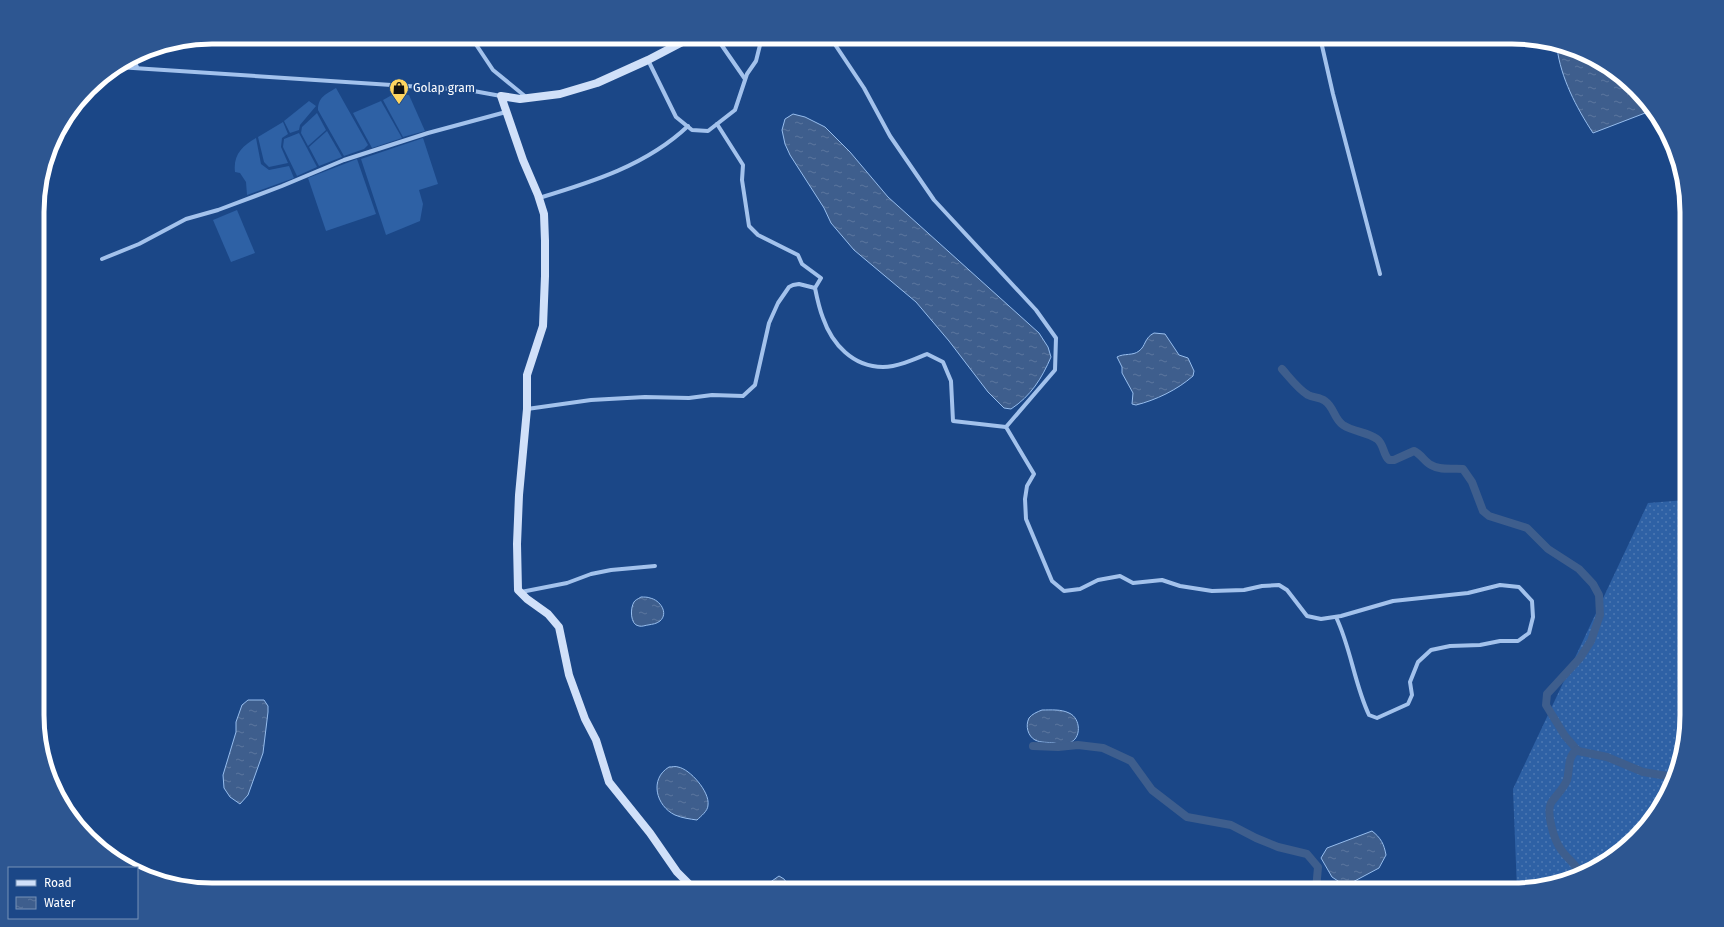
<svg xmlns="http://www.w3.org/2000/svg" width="1724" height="927" font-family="'Fira Sans',sans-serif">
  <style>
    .grass { fill: url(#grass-dots) }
    .garden { fill: #2e61a5 }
    .water { fill: url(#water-ripples); stroke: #96bdee }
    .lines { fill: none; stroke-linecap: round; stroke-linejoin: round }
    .canal { stroke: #3e5e8d; stroke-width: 8 }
    .street { stroke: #a3c2ec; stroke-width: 4 }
    .secondary { stroke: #d0e0f9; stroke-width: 8 }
    .labels { text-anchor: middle; stroke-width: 4; stroke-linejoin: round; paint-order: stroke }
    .poi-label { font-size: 12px; fill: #fff; stroke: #1b4787; text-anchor: start }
    .rim { fill: none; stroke: #fff; stroke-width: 5 }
  </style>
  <defs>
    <pattern id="grass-dots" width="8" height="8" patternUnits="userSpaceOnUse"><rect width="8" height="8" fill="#2e61a5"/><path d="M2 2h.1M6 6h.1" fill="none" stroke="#4d79b2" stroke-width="1.8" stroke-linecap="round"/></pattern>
    <pattern id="water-ripples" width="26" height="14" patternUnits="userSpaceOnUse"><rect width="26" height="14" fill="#3e5e8d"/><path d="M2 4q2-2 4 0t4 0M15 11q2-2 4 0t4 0" fill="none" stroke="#5b769e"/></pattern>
  </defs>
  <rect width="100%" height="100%" fill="#1b4787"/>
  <polygon class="grass" points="1686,500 1687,715 1669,793 1643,831 1609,861 1568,881 1517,890 1513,789 1648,503"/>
  <g class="garden">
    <path d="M336,88l32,57 -4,4 -20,7 -26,-46c0,-13 8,-16 18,-22z"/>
    <polygon points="392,95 409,95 425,131 403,137 383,100"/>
    <polygon points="309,101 316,106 300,125 299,130 290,133 284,121"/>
    <polygon points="381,101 402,138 372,148 353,113"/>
    <polygon points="317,113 326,130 308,146 301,133 302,127"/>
    <polygon points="283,122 288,134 282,138 281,147 288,163 269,167 264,162 258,137"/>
    <polygon points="327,131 342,157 319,166 309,147"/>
    <polygon points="299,133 317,167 297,176 283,147 284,139"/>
    <path d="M256,138l5,26 8,6 20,-4 5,12 -47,17 -1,-13 -6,-9 -5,-1c-2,-17 7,-26 21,-34z"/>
    <polygon points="423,138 438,184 419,190 423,204 420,221 386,235 361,159"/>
    <polygon points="357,159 376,214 326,231 308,178"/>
    <polygon points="237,210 255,253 231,262 213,220"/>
  </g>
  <g class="water">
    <path d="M1557,48l33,7 38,26 25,29 -60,23c-17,-26 -32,-55 -36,-85z"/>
    <path d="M793,114l12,3 20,10 25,25 38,45 151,136 9,14 3,10c-9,21 -20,39 -40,52l-7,-1 -16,-16 -39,-51 -33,-39 -62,-52 -23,-27 -7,-15 -34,-53 -5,-11 -3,-14 3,-11z"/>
    <path d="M1154,333l11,1 14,21 9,3 6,13 -1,5c-16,14 -37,24 -57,29l-4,-1 1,-11 -11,-20v-6l-5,-10c7,-4 16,-1 22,-6 7,-5 5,-13 15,-18z"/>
    <path d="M641,597c3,0 7,0 9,1 10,2 19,15 10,23 -4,3 -7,3 -12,4 -2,0 -6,2 -9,1 -9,-1 -9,-18 -5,-24 1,-2 4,-3 7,-5z"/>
    <polygon points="248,700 264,700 268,706 268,712 263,753 248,795 240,804 230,797 224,788 223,775 236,732 236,722 242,705"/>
    <path d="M1042,710c9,0 19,-1 27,3 12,5 13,26 0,30 -4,2 -10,1 -15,0 -6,-1 -13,0 -19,-3 -7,-4 -10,-14 -6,-22 3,-4 8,-6 13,-8z"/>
    <path d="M669,767c3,0 7,-1 9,0 12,2 32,25 30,38 0,6 -7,11 -11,15 -7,-1 -15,-2 -22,-5 -19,-9 -26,-36 -6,-48z"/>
    <path d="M1372,831c9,7 12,13 14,24l-7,13 -30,16 -5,1 -12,-8 -11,-19 6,-10z"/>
    <polygon points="779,876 784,879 792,890 759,890"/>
  </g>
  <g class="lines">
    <g class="canal">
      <path d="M1282,369c8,9 16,20 26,26 6,3 12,2 17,6 9,6 9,18 18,24 11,7 24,7 34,14 7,5 6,16 12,21h5l20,-9c7,3 10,10 17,14 10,6 21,3 32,4l9,13 11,29 6,5 38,12 21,21 31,20 14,15 6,11 1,20 -9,26 -11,17 -33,36 -1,11 19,31 13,15 29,6 36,15 30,5"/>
      <polyline points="1033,746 1058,747 1078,745 1103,748 1131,761 1152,790 1187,817 1231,825 1256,838 1278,847 1307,854 1318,867 1316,890"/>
      <path d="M1577,750c-10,6 -7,20 -10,30 -4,10 -11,15 -16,23 -5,10 3,36 9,45 6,10 16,16 21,26"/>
    </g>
    <g class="street">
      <polyline points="471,37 493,70 526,97"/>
      <polyline points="716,37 745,79"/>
      <path d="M830,37l34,51 26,48 44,64 102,110 20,28 -1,32 -49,57 28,47 -7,12 -2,13 1,20 26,62 12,10 16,-2 18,-9 22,-4 13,7 29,-3 18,6 32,5 32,-1 18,-4 17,-1 8,5 20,26 14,3 20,-3 52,-15 75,-8 32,-8 19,2 13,14 1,16 -4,16 -11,8h-18l-20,4 -30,1 -19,4 -13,12 -8,20 2,13 -4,9 -31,14 -8,-3c-15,-32 -18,-67 -33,-98"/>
      <polyline points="1320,37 1333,94 1380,274"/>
      <polyline points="133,58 137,67"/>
      <polyline points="648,60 676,117 692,130 708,131 735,110 747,74 756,61 762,37"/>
      <polyline points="118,67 468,90 501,96"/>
      <polyline points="717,124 743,165 742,180 749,226 758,235 798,255 802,264 821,278 815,288"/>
      <path d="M539,198c53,-16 108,-33 149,-72"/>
      <polyline points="102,259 139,244 186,219 218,210 282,186 344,160 428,133 506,112"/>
      <path d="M527,409l64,-9 54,-3 44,1 23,-3 31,1 12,-11 14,-62 9,-20 11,-16 4,-2 6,-1 16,4c2,10 4,20 8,30 9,26 30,49 60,49 14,0 30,-7 44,-13l16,8 8,19 2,40 53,6"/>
      <polyline points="521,592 567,583 591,574 611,570 655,566"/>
    </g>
    <polyline class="secondary" points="692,37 648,60 597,83 560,94 520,99 501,96 523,160 538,195 544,214 545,241 545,276 543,326 527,375 527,409 519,495 517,544 518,590 527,599 548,614 559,627 569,675 585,719 596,740 609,782 650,833 677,872 689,884 698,890"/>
  </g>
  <defs>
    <g id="shop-pin" transform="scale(1)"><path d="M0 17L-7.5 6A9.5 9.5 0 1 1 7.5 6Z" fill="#fdd460" stroke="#1b4787"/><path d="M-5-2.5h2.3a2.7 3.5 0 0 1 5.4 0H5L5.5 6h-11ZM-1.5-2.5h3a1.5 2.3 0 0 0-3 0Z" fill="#111"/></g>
  </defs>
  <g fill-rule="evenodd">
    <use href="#shop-pin" x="399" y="88"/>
  </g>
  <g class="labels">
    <g class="poi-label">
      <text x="413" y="92">Golap gram</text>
    </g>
  </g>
  <path d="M0 0H1724V927H0ZM212 44H1512A168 168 0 0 1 1680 212V715A168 168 0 0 1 1512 883H212A168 168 0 0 1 44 715V212A168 168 0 0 1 212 44Z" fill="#2d5691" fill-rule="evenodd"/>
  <path class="rim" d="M212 44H1512A168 168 0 0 1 1680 212V715A168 168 0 0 1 1512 883H212A168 168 0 0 1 44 715V212A168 168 0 0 1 212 44Z"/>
  <rect x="8" y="867" width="130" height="52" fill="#1b4787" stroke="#7691b7"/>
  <rect x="16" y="880" width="20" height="6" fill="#d0e0f9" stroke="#7691b7"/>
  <text x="44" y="887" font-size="12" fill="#ffffff">Road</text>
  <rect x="16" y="897" width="20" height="12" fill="url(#water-ripples)" stroke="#7691b7"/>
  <text x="44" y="907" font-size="12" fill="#ffffff">Water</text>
</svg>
